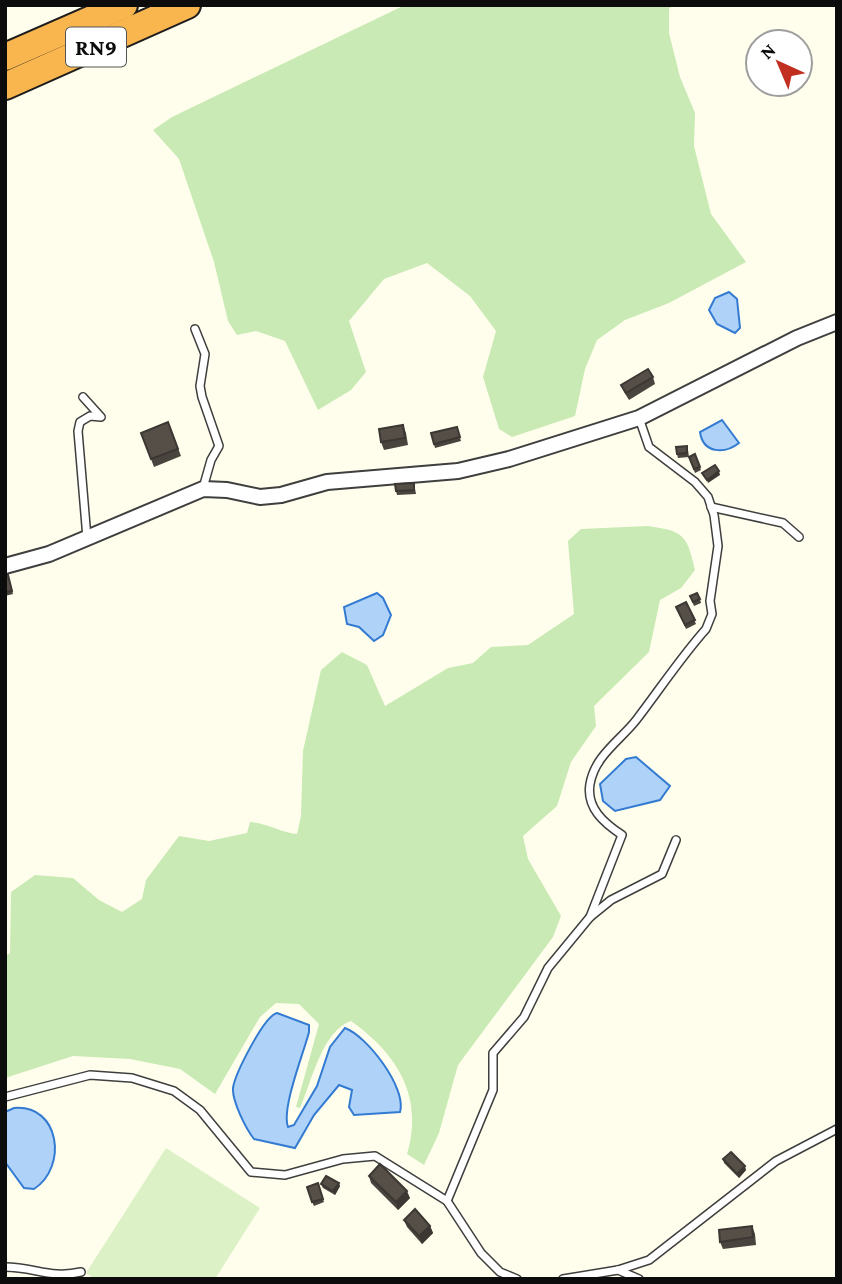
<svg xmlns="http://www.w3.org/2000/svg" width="842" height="1284" font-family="'Crimson Pro',serif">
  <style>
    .green { fill: #c9eab4 }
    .pitch { fill: #dcf1c6 }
    .water { fill: #afd2f8; stroke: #337bd2; stroke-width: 2 }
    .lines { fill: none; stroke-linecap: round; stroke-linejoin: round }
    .service-casing { stroke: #3f3f3f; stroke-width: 10 }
    .minor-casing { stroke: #3f3f3f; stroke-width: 18 }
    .motorway-casing { stroke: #1d1d1d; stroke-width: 30 }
    .service { stroke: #fff; stroke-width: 7 }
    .minor { stroke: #fff; stroke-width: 14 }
    .motorway { stroke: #f9b64f; stroke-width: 26 }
    .wall { fill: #49443e }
    .shaded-wall { fill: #3c3732 }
    .building { fill: #554f48; stroke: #3c3732; stroke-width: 2 }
    .labels { text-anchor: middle; stroke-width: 7; stroke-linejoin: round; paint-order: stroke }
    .shield { fill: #fff; stroke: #555; stroke-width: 2 }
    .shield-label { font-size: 23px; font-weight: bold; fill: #0c0c0c }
  </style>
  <rect width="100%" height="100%" fill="#fffeec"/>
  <g class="green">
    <polygon points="405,5 673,5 669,9 669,33 680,77 695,113 694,146 711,214 746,262 669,303 625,320 597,340 585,369 575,416 512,437 499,429 483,377 496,331 470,296 427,263 384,279 349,321 366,372 351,390 318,410 285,341 256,331 237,335 228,321 214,262 179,159 153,130 172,117"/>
    <path d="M648,526c36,5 39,9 47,44l-14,18 -21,12 -11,52 -55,54 2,20 -25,36 -14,44 -34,30 5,23 33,57 -8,21 -95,128 -19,68 -15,32 -17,-11c17,-58 -10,-100 -56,-133 -29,10 -39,60 -51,87l-4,-1 23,-83 -20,-20 -23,-1 -16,14 -45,77 -35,-25 -50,-10 -57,-3 -68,22v-122l5,-3 1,-61 24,-17 38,3 26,22 23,12 20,-13 4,-19 33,-44 30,5 38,-8 3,-11c17,1 30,10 47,12l4,-18 2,-65 18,-81 21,-18 25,13 18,41 63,-38 25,-5 18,-16 37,-2 46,-31 -6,-73 13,-12z"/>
  </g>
  <polygon class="pitch" points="166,1148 260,1208 215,1279 94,1279 86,1273"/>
  <g class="water">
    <polygon points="729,292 737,299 740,328 735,333 717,324 709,310 715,298"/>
    <path d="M722,420l17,23c-14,11 -36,11 -39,-11z"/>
    <polygon points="377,593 383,598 391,615 383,635 374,641 359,627 347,624 344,607"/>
    <polygon points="636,757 670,786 660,800 615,811 603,801 600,784 626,759"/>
    <path d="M277,1013l32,12v7c-5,20 -28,77 -21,95l6,-2 23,-39 13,-39 15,-19c22,8 62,60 55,84l-46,3 -5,-8 3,-17 -13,-5 -25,30 -19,33 -41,-9c-8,-10 -22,-38 -21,-51 2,-14 31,-72 44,-75z"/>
    <path d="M14,1108c46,-4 54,59 20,81l-10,-1 -19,-26v-50z"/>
  </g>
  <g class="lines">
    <g class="service-casing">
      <g id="service">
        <polyline points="195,329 205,354 200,386 202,397 219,446 211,460 203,488"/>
        <polyline points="83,397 101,417 90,416 80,422 78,431 87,538"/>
        <polyline points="711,507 783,523 799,537"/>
        <path d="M590,917l32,-82c-18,-12 -36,-27 -32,-51 5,-29 31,-44 47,-65 23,-30 44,-62 69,-90l6,-15 -2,-13 8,-55 -4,-31 -6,-18 -13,-15 -46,-35 -10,-29"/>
        <polyline points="5,1097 90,1075 132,1078 174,1091 200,1110 251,1172 285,1175 343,1159 375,1156 447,1201 481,1253 500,1272 517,1279"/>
        <polyline points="447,1201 493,1090 493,1053 524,1017 548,968 590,917 611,900 662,874 676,840"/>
        <path d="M5,1267c30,0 45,12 76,5"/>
        <polyline points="618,1270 639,1279"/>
        <polyline points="563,1279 618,1270 649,1260 776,1161 837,1129"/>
      </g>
    </g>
    <g class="minor-casing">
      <polyline id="minor" points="5,566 49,554 203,489 227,490 260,497 281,495 327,482 458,471 509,459 639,418 797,338 837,322"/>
    </g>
    <g class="motorway-casing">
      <g id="motorway">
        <polyline points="5,57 124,5"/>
        <polyline points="5,86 187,5"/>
      </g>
    </g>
    <use href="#service" class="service"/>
    <use href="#minor" class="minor"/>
    <use href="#motorway" class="motorway"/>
  </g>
  <g class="wall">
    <polygon points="653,377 655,384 629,400 624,392 621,385"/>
    <polygon points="168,422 181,456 154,467 141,433"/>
    <polygon points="403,425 406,433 408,445 384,450 381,442"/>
    <polygon points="457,427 461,441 435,448 431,433"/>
    <polygon points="688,450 689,457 678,458 677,454"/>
    <polygon points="695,454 701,470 695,473 689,457"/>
    <polygon points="414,483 416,494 397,495 396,491"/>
    <polygon points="5,575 8,575 13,594 5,596"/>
    <polygon points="690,596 700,599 701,603 694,606"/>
    <polygon points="686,602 696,624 686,629 676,607"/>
    <polygon points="723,1159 746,1170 739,1178 724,1163"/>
    <polygon points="369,1176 410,1198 398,1210 371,1183"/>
    <polygon points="318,1183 324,1202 314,1206 312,1202"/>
    <polygon points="321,1184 340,1186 335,1195 323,1188"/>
    <polygon points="404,1220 430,1226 433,1233 422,1244 407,1227"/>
    <polygon points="752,1226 755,1234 756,1245 723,1249 720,1242"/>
  </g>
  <g class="shaded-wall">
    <polygon points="719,471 720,475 708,483 707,480"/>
    <polygon points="745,1166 746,1170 739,1178 737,1174"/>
    <polygon points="339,1183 340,1186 335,1195 333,1191"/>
    <polygon points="407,1191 410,1198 398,1210 396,1202"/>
    <polygon points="430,1226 433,1233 422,1244 419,1236"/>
  </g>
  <g class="building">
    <polygon points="648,369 653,377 626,393 621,385"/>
    <polygon points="168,422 178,449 151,459 141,433"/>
    <polygon points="403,425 405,438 381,442 379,429"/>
    <polygon points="457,427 460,437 434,444 431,433"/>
    <polygon points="687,446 687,453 677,454 676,447"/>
    <polygon points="695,454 700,467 694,469 689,457"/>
    <polygon points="715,465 719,471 707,480 702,473"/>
    <polygon points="414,483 414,490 396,491 395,484"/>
    <polygon points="5,575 8,575 12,591 5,592"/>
    <polygon points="697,593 700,599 693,602 690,596"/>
    <polygon points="686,602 695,620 685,625 676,607"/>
    <polygon points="731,1152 745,1166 737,1174 723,1159"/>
    <polygon points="380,1164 407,1191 396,1202 369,1176"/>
    <polygon points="326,1176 339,1183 333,1191 321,1184"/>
    <polygon points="318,1183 323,1199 312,1202 307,1187"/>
    <polygon points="415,1209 430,1226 419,1236 404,1220"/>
    <polygon points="752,1226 753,1237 720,1242 719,1230"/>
  </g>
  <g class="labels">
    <rect class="shield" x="66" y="27.5" width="60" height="39" rx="5"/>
    <g class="shield-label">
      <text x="96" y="55">RN9</text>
    </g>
  </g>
  <rect width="842" height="1284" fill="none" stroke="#0c0c0c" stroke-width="14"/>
  <g transform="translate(779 63) rotate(316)"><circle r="33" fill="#ffffff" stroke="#9e9e9e" stroke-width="2"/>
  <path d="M0-5L12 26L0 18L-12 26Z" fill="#c12f20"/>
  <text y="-10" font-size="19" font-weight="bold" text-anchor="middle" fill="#0c0c0c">N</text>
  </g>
</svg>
